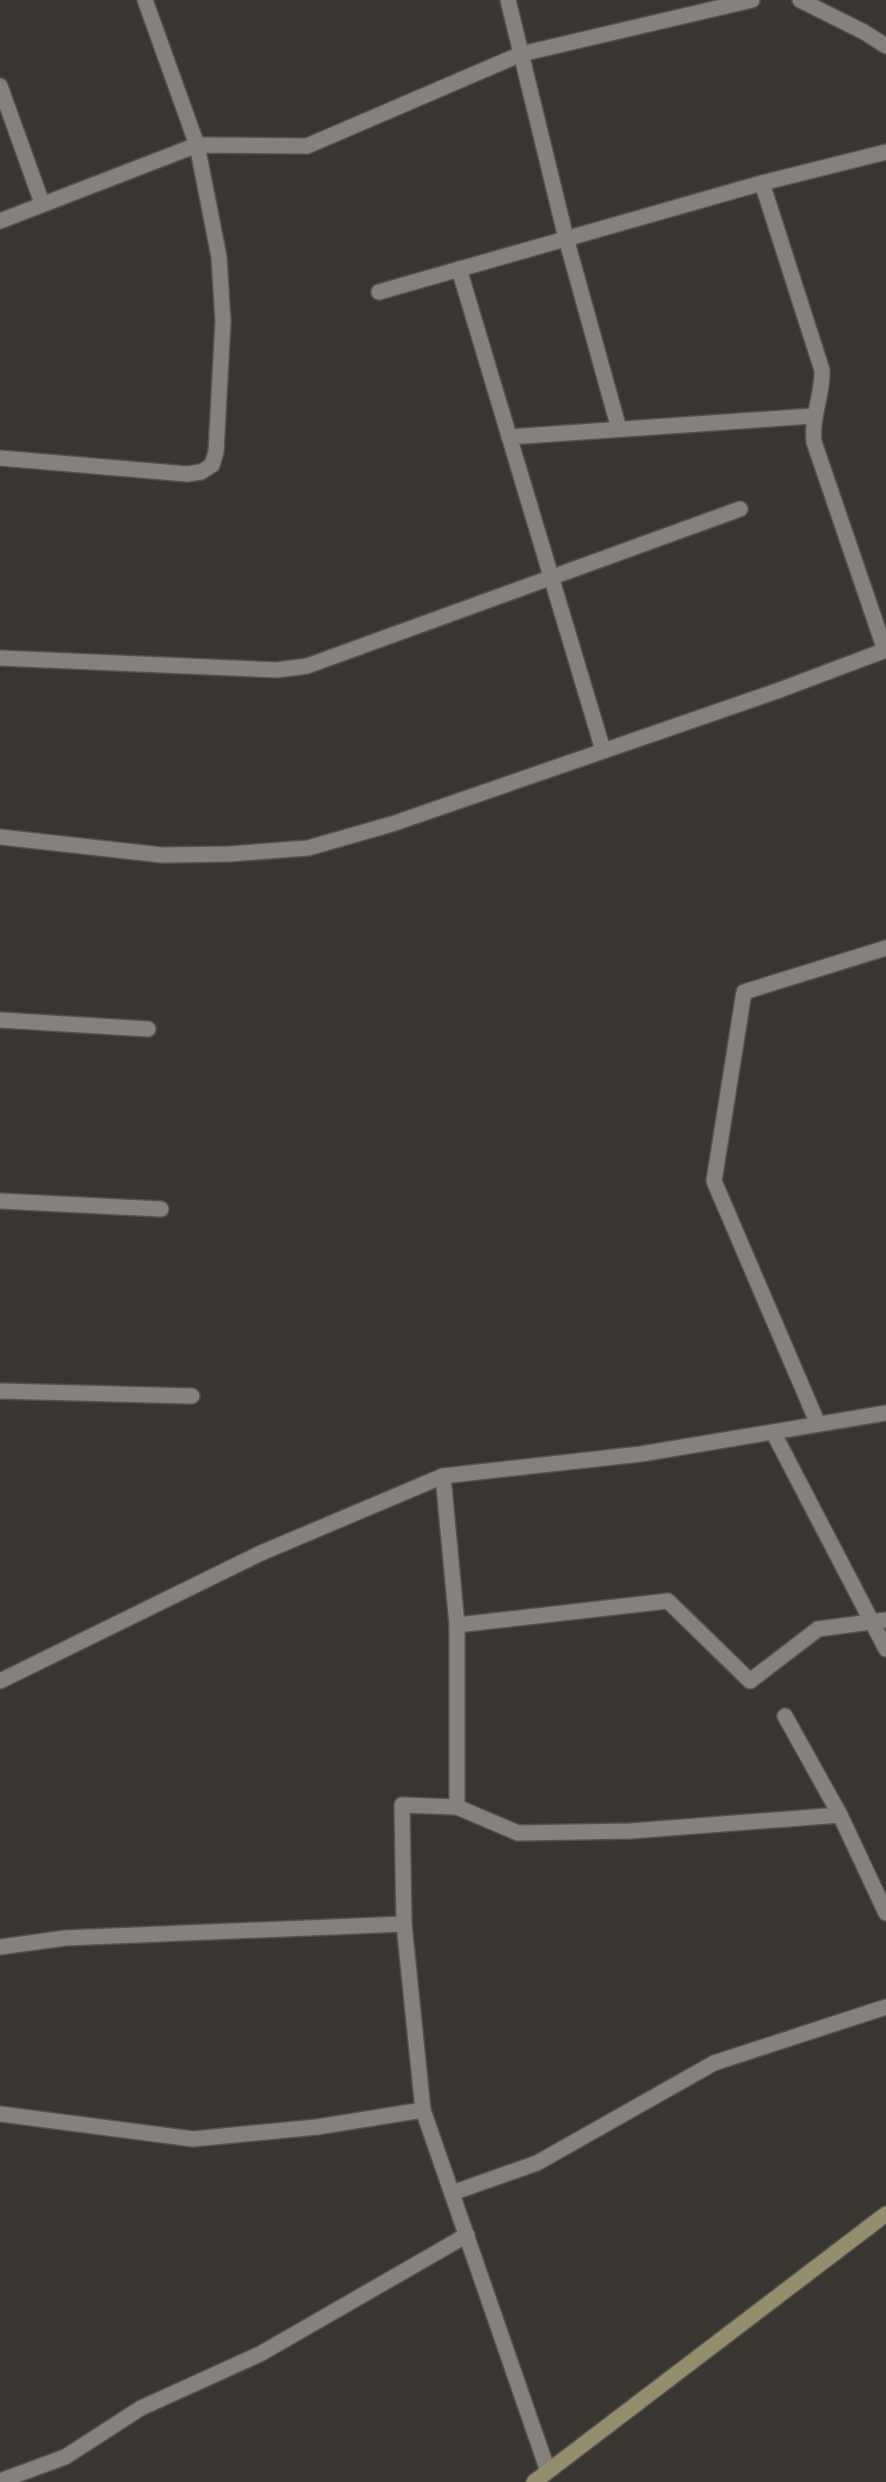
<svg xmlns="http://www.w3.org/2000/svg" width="886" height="2482" font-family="Raleway,sans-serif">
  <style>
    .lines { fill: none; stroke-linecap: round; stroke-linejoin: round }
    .minor-casing { stroke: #55524e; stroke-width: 18 }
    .secondary-casing { stroke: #55524e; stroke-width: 18 }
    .minor { stroke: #85817d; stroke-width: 15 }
    .secondary { stroke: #958e6c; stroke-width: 15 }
  </style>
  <rect width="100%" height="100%" fill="#393632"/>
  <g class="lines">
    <g class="minor-casing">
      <g id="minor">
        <polyline points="508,0 566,238 619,429"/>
        <polyline points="800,0 864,32 886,46"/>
        <polyline points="0,86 42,203"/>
        <path d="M762,183l60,187c1,25 -11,46 -8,72l71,208"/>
        <polyline points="0,221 197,145 307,146 521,54 752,0"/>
        <polyline points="459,269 603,750"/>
        <polyline points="379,292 762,183 886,152"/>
        <polyline points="509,437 813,416"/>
        <polyline points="0,458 187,474 201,472 212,465 216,452 223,321 219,257 197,145 145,0"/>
        <polyline points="0,658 277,670 307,666 740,509"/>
        <polyline points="0,837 162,855 229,854 308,848 392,824 777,691 886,650"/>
        <polyline points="0,1020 148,1029"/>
        <polyline points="0,1201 161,1209"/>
        <polyline points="0,1391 192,1396"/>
        <polyline points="818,1424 714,1181 744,992 886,948"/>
        <polyline points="773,1432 886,1649"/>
        <polyline points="443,1476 457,1625 457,1807 402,1805 404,1924 423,2110 548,2471"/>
        <polyline points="457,1625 668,1601 750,1681 818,1629 886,1620"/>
        <polyline points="0,1681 261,1553 443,1476 641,1454 886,1413"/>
        <polyline points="785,1716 840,1815 886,1913"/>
        <polyline points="457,1807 518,1833 631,1831 840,1815"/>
        <polyline points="0,1947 65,1938 404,1924"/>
        <polyline points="0,2114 193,2139 317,2127 423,2110"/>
        <polyline points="452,2193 537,2163 714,2063 886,2007"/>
        <polyline points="0,2481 65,2457 141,2408 260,2354 467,2235"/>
      </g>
    </g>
    <g class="secondary-casing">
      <polyline id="secondary" points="534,2482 886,2214"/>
    </g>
    <use href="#minor" class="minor"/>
    <use href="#secondary" class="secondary"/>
  </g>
</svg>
